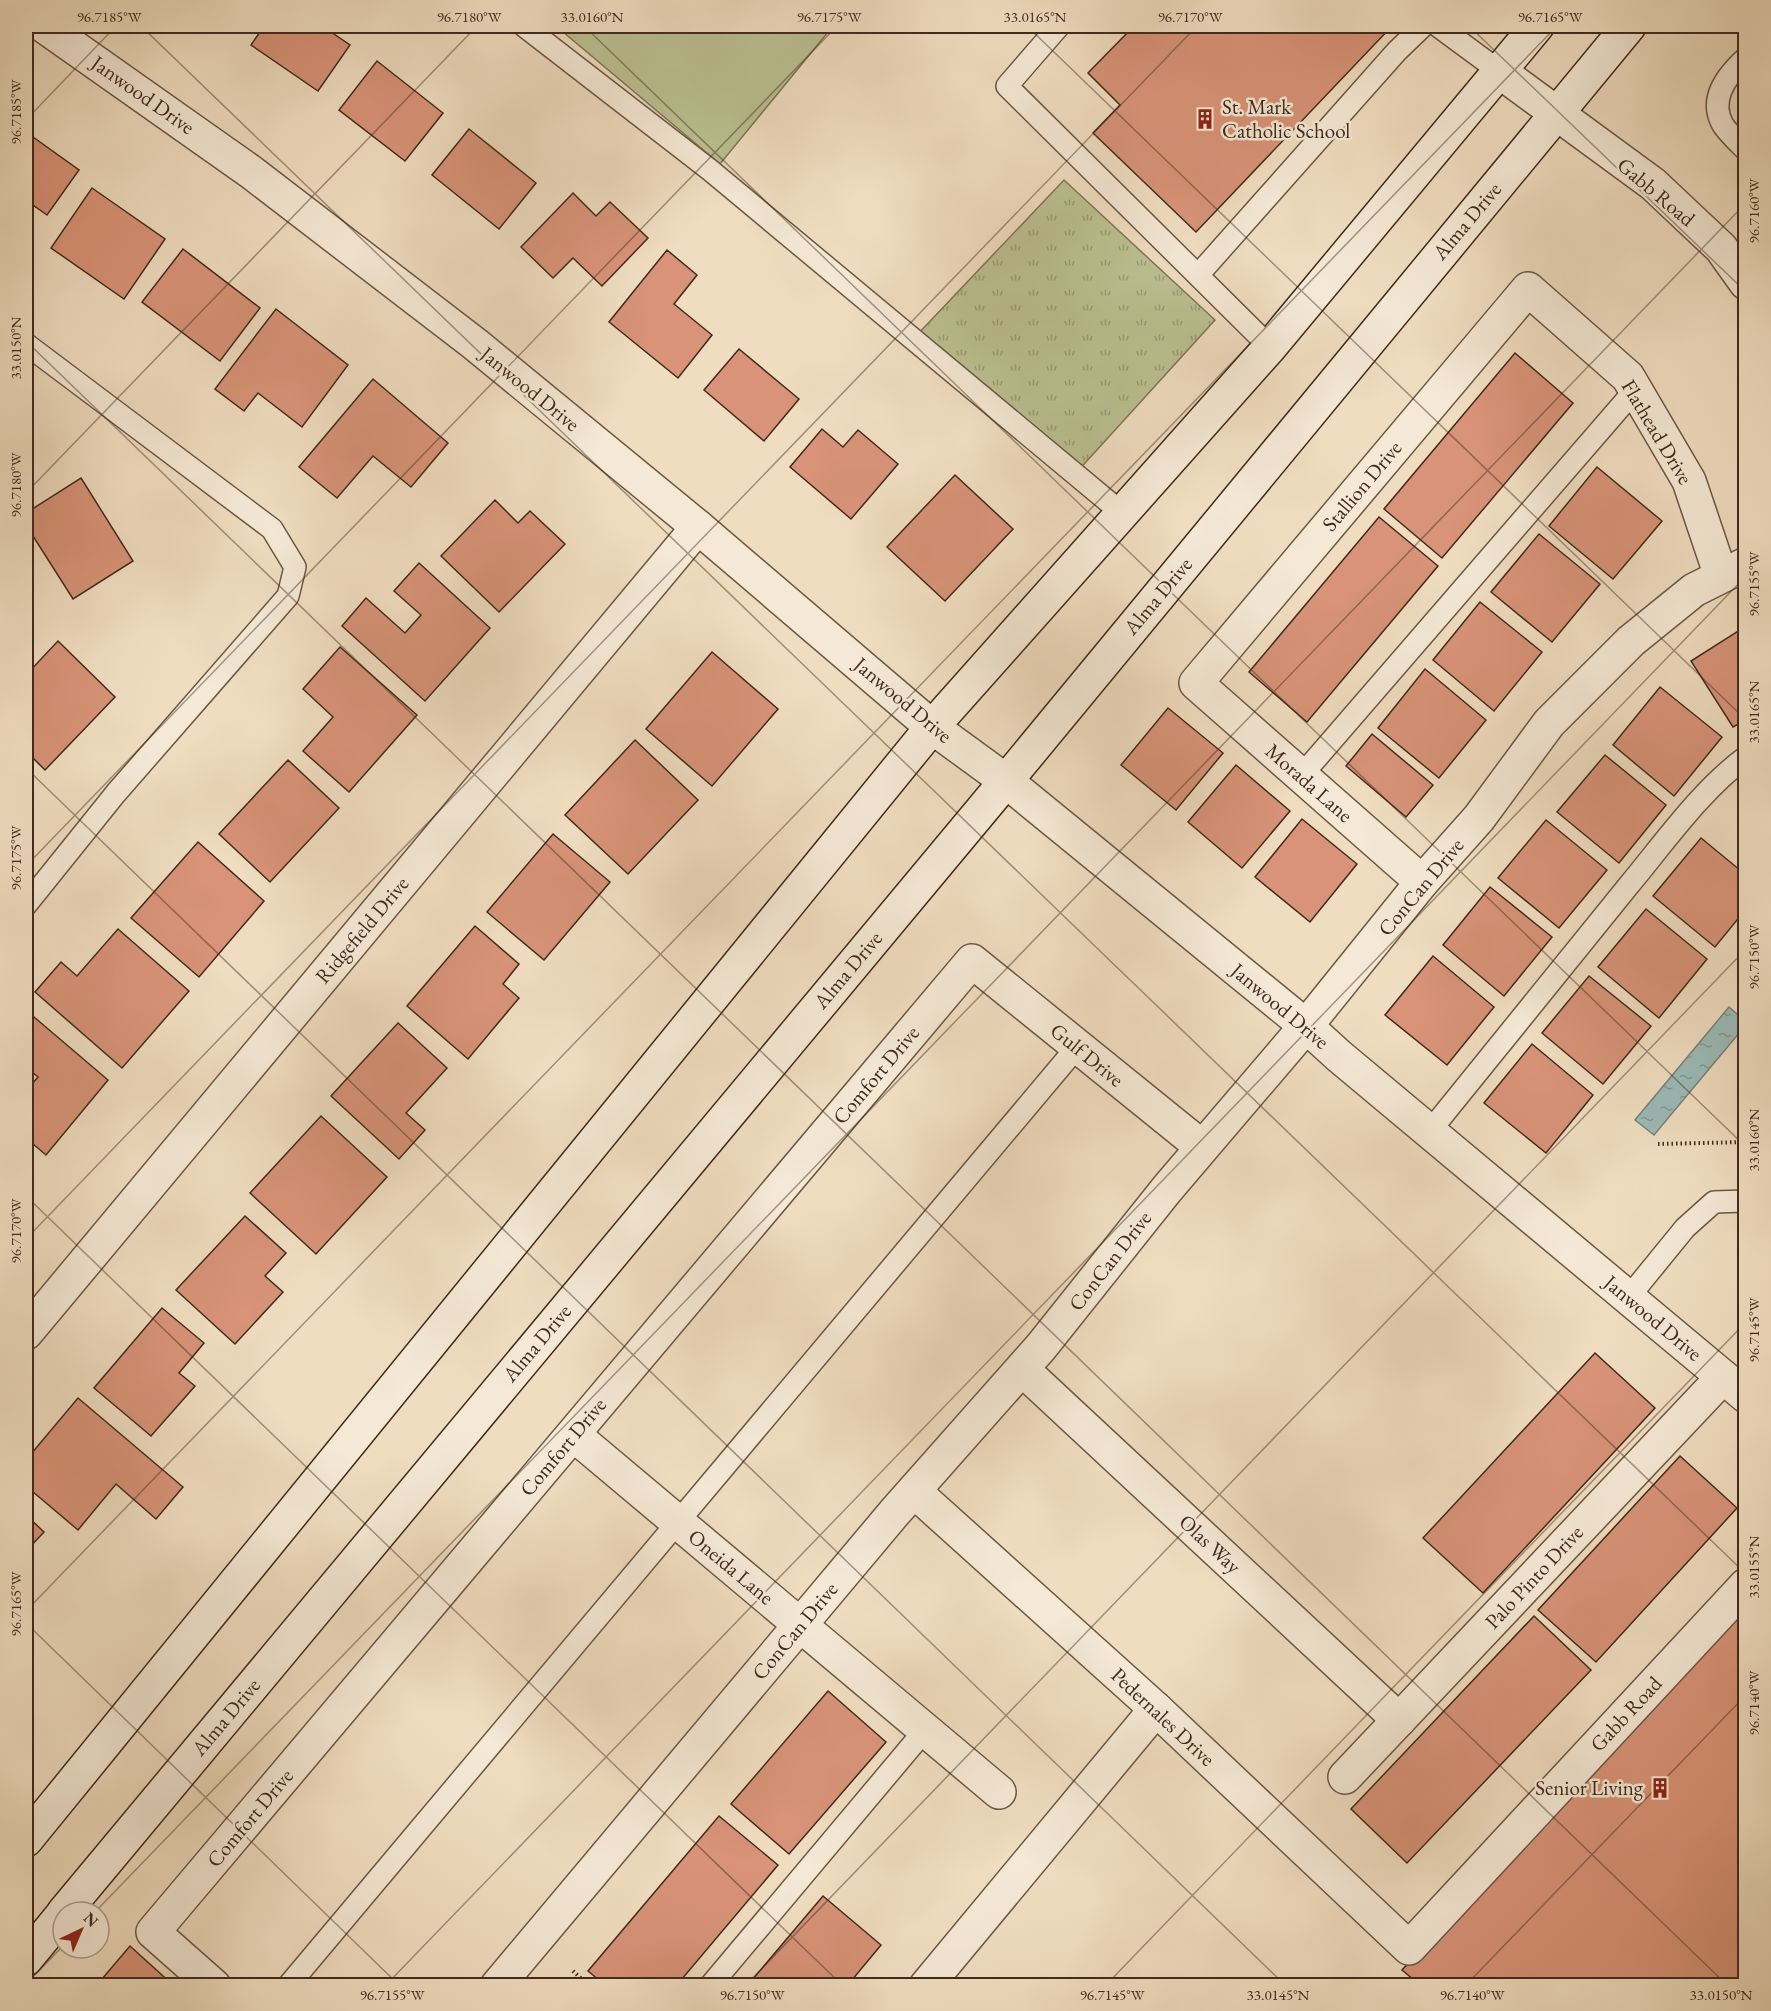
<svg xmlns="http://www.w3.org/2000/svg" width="1771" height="2011" font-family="'EB Garamond',serif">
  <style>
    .grass { fill: #bbc091; stroke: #7e7557; stroke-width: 1.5 }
    .park { fill: url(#park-tufts); stroke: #7e7557; stroke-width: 1.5 }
    .water { fill: url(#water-ripples); stroke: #77817a; stroke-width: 1.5 }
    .building { fill: #d89378; stroke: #402a1d; stroke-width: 1.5 }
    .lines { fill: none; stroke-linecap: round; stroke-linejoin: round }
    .service-casing { stroke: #6c5746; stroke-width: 24 }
    .minor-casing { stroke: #6c5746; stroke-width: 36 }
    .tertiary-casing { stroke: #6c5746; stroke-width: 36 }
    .secondary-casing { stroke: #402a1d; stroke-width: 36 }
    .path { stroke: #402a1d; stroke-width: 4; stroke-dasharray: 1.5 3; stroke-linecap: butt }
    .service { stroke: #f5e9d6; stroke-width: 21 }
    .minor { stroke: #f5e9d6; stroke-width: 33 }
    .tertiary { stroke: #f5e9d6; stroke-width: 33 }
    .secondary { stroke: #f5e9d6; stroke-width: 33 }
    .ticks { fill: none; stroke: #402a1d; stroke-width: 1.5; stroke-opacity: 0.45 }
    .labels { text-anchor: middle; stroke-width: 5; stroke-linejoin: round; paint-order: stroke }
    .street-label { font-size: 21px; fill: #402a1d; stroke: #f5e9d6 }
    .poi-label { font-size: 21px; fill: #402a1d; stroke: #f5e9d6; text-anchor: start }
    .neatline { fill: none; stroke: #402a1d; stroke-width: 2 }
    .ticks-label { font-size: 15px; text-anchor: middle; fill: #402a1d }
  </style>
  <defs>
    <pattern id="park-tufts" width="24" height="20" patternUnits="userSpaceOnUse" patternTransform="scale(1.5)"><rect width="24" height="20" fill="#bbc091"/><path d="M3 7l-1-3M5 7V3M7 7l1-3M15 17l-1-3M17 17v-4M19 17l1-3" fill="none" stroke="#999c76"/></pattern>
    <pattern id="water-ripples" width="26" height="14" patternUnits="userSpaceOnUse" patternTransform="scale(1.5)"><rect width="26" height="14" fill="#9bbbb8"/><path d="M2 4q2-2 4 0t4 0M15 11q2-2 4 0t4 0" fill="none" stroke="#809895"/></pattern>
  </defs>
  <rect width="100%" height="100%" fill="#f0ddc0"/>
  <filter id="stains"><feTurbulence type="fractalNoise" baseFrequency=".00333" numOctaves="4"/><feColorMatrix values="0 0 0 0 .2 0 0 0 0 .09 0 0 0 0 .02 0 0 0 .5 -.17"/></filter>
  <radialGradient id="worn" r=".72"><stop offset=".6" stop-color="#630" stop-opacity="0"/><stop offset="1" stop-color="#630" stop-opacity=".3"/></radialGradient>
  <polygon class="grass" points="556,26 833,26 720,164"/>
  <polygon class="park" points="1064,180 1215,320 1076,473 916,336"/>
  <polygon class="water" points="1729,1007 1745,1021 1745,1026 1654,1135 1635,1120"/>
  <g class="building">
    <polygon points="264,26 322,26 350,45 318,91 251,45"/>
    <polygon points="1134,26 1392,26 1196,232 1093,133 1120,105 1088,73"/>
    <polygon points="377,61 443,113 405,161 339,110"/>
    <polygon points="469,129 536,183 499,229 432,175"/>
    <polygon points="26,132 79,170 47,215 26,200"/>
    <polygon points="92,188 165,239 124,299 51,248"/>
    <polygon points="573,193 596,216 610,202 648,238 602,286 573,258 553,278 521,247"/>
    <polygon points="183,249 260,308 220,361 142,302"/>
    <polygon points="667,250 697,275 674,304 712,335 678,378 609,322"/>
    <polygon points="276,309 348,365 302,427 258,393 244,411 215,389"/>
    <polygon points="739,349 799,399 764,441 704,390"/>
    <polygon points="1515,353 1573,403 1442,558 1384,509"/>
    <polygon points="373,379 448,443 411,487 373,456 337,498 299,467"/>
    <polygon points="822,429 843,447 858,430 898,464 851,519 790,467"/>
    <polygon points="1597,467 1662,521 1613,579 1549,526"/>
    <polygon points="955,475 1013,529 945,601 887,547"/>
    <polygon points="81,478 133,561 73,599 26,525 26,513"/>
    <polygon points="495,500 518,523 530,511 565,544 499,612 441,556"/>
    <polygon points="1379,517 1438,566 1307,722 1249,672"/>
    <polygon points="1539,534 1600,584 1552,642 1491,592"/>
    <polygon points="419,563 490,628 425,701 342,626 366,598 405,633 421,615 394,591"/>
    <polygon points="1480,602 1542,652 1494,711 1433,660"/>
    <polygon points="1746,626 1746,720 1733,727 1691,661"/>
    <polygon points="58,641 115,697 45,770 26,751 26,675"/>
    <polygon points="340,647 417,715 349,792 303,751 333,717 303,689"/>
    <polygon points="712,652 778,709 712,786 646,729"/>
    <polygon points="1425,669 1486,720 1439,778 1378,728"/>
    <polygon points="1660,687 1722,737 1674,796 1613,745"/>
    <polygon points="1168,708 1223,753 1176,810 1121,765"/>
    <polygon points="1372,734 1433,785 1406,817 1346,766"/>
    <polygon points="635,740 698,800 628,874 565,815"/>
    <polygon points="1605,755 1666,805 1619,863 1557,812"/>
    <polygon points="288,760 339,808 270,882 219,834"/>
    <polygon points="1236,765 1290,811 1242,868 1188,822"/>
    <polygon points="1302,819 1357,864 1310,922 1255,877"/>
    <polygon points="1546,820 1607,870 1559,928 1498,878"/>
    <polygon points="553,834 610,882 544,960 487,912"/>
    <polygon points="1701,838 1746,875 1746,909 1715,947 1653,896"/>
    <polygon points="198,842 264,901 199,977 131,918"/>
    <polygon points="1490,887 1552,937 1504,996 1443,945"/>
    <polygon points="1646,909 1707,959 1659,1018 1598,967"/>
    <polygon points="475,926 519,964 503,984 519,998 468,1059 407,1006"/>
    <polygon points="118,929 189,991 122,1068 35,992 61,962 77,976"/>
    <polygon points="1433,956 1494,1007 1447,1065 1385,1015"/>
    <polygon points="1589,976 1651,1026 1603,1084 1542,1033"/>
    <polygon points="34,1017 108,1080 46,1155 26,1138 26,1091 38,1077 26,1067 26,1027"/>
    <polygon points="398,1023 447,1068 406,1113 425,1130 399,1159 331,1096"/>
    <polygon points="1532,1044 1593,1095 1546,1153 1484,1103"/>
    <polygon points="321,1116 387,1177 316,1254 250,1193"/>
    <polygon points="245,1216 286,1253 265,1276 283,1292 235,1344 176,1290"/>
    <polygon points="162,1308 204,1343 179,1373 195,1386 151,1436 94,1388"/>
    <polygon points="1595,1353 1655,1408 1483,1593 1423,1538"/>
    <polygon points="78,1398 183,1487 156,1519 116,1484 78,1530 26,1486 26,1460"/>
    <polygon points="1680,1456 1737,1508 1596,1662 1538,1610"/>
    <polygon points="26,1515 44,1532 26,1551"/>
    <polygon points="1746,1606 1746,1986 1421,1986 1402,1970"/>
    <polygon points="1534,1616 1591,1670 1407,1863 1351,1809"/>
    <polygon points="828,1691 886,1742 789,1854 731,1804"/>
    <polygon points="719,1816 778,1865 676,1986 606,1986 588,1971"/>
    <polygon points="823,1896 881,1945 847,1986 747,1986"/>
    <polygon points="130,1946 174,1986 96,1986"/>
  </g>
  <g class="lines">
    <g class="service-casing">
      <g id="service">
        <polyline points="524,26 710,170 1122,513"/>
        <polyline points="1059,26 1007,86 1270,347"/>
        <polyline points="1438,26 1499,71"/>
        <path d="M1746,58c-19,17 -38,41 -23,67 6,9 15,17 23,25"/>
        <polyline points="1198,275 1397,51 1423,26"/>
        <polyline points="26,344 272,529 295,567 288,596 116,793 26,905"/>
        <polyline points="1301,776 1635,390"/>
        <path d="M1430,1131c66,-82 132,-164 199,-246 35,-42 73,-96 117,-128"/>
        <polyline points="1628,1298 1685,1228 1714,1202 1746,1201"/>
        <polyline points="288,1986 1077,1047"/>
        <polyline points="710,1986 925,1730"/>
      </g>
    </g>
    <g class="minor-casing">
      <g id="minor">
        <polyline points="1499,71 1653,184 1721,248 1746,283"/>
        <polyline points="1006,781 1306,1026 1339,1056 1746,1396"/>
        <polyline points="1422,882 1196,683 1528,289 1628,377 1689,481 1721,576"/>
        <polyline points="26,1333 698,527"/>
        <polyline points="1022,1369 1399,1720"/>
        <polyline points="574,1435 999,1792"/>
        <polyline points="914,1491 1156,1709 1409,1948 1746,1585"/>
        <polyline points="1345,1777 1723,1377"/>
        <polyline points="214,1986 153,1932 972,961 1202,1147"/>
        <polyline points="497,1986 894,1513 1041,1347 1167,1189 1306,1026 1422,882 1479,818 1549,723 1631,641 1694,590 1746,564"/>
        <polyline points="926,1986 1156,1709"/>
      </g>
    </g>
    <g class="tertiary-casing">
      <polyline id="tertiary" points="44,26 251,172 475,344 698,527 932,727 1006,781"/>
    </g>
    <g class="secondary-casing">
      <g id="secondary">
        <polyline points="26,1840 932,727 1270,347 1537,26"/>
        <polyline points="64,1912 1006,781 1629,26"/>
        <polyline points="26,1959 63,1914"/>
      </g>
    </g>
    <g class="path">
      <polyline points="1658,1144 1746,1142"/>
      <polyline points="573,1971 589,1986"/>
    </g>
    <use href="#service" class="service"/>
    <use href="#minor" class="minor"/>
    <use href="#tertiary" class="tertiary"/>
    <use href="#secondary" class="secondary"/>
  </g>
  <path class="ticks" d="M141,26l1605,1548M584,26l1162,1121M1027,26l719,694M1469,26l277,266M26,120l90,-94M26,341l1702,1645M26,493l451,-467M26,768l1260,1218M26,866l811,-840M26,1196l817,790M26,1239l1171,-1213M26,1611l1531,-1585M26,1623l374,363M95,1912l1651,-1709M26,1984l37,-38M385,1986l1361,-1410M745,1986l1001,-1037M1105,1986l641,-664M1465,1986l281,-291"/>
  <defs>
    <g id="building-bare" transform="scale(1.62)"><path d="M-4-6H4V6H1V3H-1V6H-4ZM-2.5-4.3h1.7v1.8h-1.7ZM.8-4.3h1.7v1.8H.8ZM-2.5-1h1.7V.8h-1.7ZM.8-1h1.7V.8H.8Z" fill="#8f2418" stroke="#f5e9d6" stroke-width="2.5" paint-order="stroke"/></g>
  </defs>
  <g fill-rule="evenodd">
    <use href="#building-bare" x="1205" y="119"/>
    <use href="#building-bare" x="1660" y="1788"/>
  </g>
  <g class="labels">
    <g class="street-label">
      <text transform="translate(143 95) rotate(35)" y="7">Janwood Drive</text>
      <text transform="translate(1656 192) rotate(40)" y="7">Gabb Road</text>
      <text transform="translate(1467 221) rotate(-50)" y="7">Alma Drive</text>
      <text transform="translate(530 389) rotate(39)" y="7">Janwood Drive</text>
      <text transform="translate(1657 432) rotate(59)" y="7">Flathead Drive</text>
      <text transform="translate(1362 486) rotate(-50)" y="7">Stallion Drive</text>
      <text transform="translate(1158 596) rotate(-50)" y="7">Alma Drive</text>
      <text transform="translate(903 700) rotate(40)" y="7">Janwood Drive</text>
      <text transform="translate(1309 783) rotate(41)" y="7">Morada Lane</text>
      <text transform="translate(1421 887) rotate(-50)" y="7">ConCan Drive</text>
      <text transform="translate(362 930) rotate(-50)" y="7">Ridgefield Drive</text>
      <text transform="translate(848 970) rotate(-50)" y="7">Alma Drive</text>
      <text transform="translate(1280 1006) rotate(40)" y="7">Janwood Drive</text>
      <text transform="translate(1087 1055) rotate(39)" y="7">Gulf Drive</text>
      <text transform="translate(876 1075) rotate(-50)" y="7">Comfort Drive</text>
      <text transform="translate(1110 1261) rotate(-52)" y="7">ConCan Drive</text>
      <text transform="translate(1653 1318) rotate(40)" y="7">Janwood Drive</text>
      <text transform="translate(537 1343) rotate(-50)" y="7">Alma Drive</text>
      <text transform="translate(563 1447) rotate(-50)" y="7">Comfort Drive</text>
      <text transform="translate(1210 1544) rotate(43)" y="7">Olas Way</text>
      <text transform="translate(731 1567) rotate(40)" y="7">Oneida Lane</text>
      <text transform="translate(1534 1577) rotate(-47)" y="7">Palo Pinto Drive</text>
      <text transform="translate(795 1631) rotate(-50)" y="7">ConCan Drive</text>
      <text transform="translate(1626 1714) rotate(-47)" y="7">Gabb Road</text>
      <text transform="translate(226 1717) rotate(-50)" y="7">Alma Drive</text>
      <text transform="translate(1163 1717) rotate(43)" y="7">Pedernales Drive</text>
      <text transform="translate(250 1818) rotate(-50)" y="7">Comfort Drive</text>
    </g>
    <g class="poi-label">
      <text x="1222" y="114">St. Mark<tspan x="1222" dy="24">Catholic School</tspan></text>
      <text x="1643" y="1795" text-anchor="end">Senior Living</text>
    </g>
  </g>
  <rect width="1771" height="2011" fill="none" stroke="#f0ddc0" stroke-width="66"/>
  <g transform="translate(81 1930) rotate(44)"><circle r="28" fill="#f5e9d6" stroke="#ad9d8c" stroke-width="1.5"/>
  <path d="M0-4.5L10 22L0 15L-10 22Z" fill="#8f2418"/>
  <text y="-9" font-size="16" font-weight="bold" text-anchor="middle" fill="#402a1d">N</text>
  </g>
  <rect x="33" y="33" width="1705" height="1945" class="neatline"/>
  <g class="ticks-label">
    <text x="109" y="22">96.7185°W</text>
    <text x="469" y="22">96.7180°W</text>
    <text x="592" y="22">33.0160°N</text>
    <text x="829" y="22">96.7175°W</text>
    <text x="1035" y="22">33.0165°N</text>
    <text x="1190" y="22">96.7170°W</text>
    <text x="1550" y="22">96.7165°W</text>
    <text transform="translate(16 112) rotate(-90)" y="5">96.7185°W</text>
    <text transform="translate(1754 211) rotate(-90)" y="5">96.7160°W</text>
    <text transform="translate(16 348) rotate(-90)" y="5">33.0150°N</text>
    <text transform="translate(16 485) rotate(-90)" y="5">96.7180°W</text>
    <text transform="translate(1754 584) rotate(-90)" y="5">96.7155°W</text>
    <text transform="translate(1754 712) rotate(-90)" y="5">33.0165°N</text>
    <text transform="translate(16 858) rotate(-90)" y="5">96.7175°W</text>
    <text transform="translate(1754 957) rotate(-90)" y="5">96.7150°W</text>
    <text transform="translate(1754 1140) rotate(-90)" y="5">33.0160°N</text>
    <text transform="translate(16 1231) rotate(-90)" y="5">96.7170°W</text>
    <text transform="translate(1754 1330) rotate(-90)" y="5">96.7145°W</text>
    <text transform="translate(1754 1567) rotate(-90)" y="5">33.0155°N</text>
    <text transform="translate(16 1604) rotate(-90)" y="5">96.7165°W</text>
    <text transform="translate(1754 1703) rotate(-90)" y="5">96.7140°W</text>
    <text x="392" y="2000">96.7155°W</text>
    <text x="752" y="2000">96.7150°W</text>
    <text x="1112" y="2000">96.7145°W</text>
    <text x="1278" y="2000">33.0145°N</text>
    <text x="1472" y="2000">96.7140°W</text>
    <text x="1721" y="2000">33.0150°N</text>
  </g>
  <rect width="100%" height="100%" filter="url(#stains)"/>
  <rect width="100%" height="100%" fill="url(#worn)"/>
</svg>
